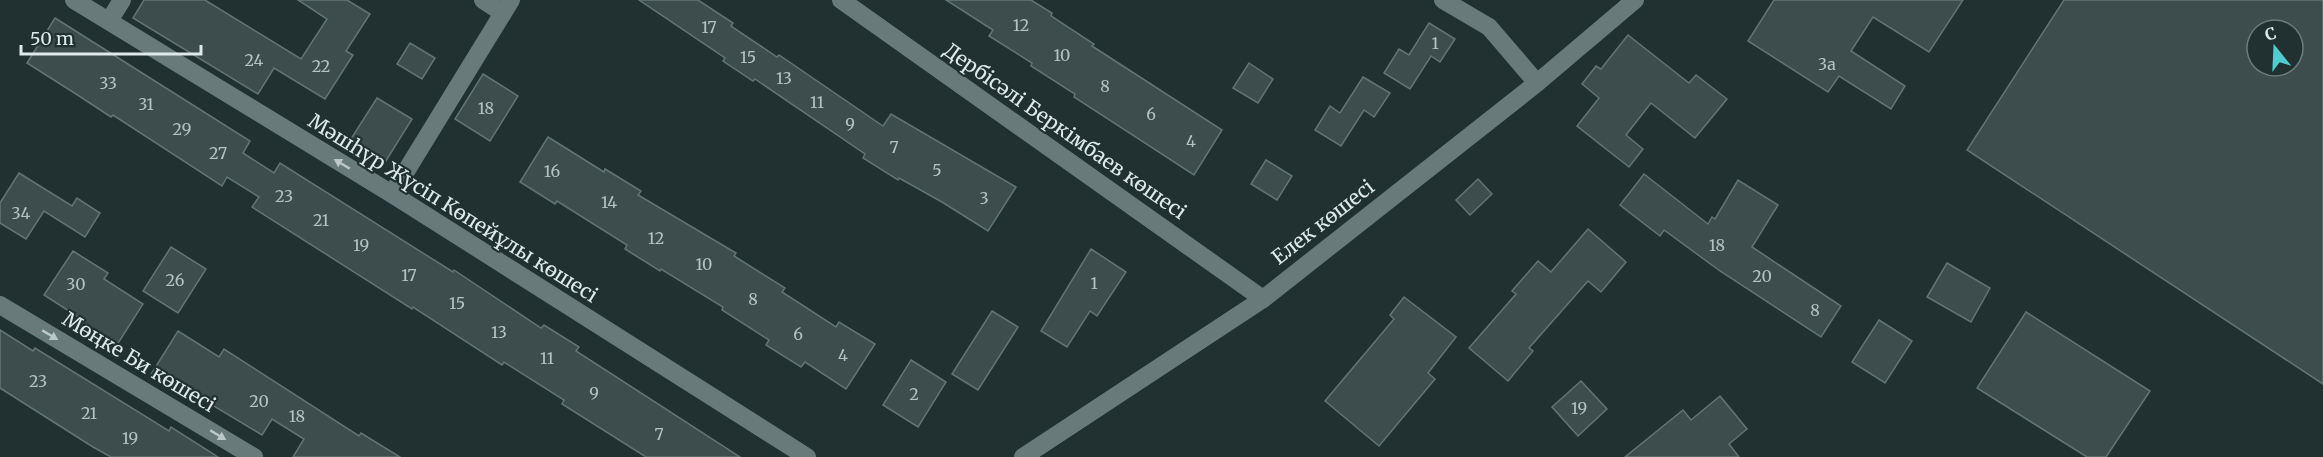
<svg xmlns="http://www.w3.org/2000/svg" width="2323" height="457" font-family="Merriweather,serif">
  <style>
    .building { fill: #3d4d4d; stroke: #637474; stroke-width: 1.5; fill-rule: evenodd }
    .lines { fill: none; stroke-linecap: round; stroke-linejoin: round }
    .minor { stroke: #697a7b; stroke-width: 18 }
    .oneway { fill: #bcc8c8 }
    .labels { text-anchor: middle; stroke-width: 4.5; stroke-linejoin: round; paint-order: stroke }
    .number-label { font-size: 16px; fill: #b6c2c2 }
    .street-label { font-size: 20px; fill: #dfe9e9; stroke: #213131 }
  </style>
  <rect width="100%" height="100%" fill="#213131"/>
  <g class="building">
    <polygon points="144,0 205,0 301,59 327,19 298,0 347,0 370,14 346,51 353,55 325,99 274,68 258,94 133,18"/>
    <polygon points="639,0 698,0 733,23 731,26 777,57 779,55 883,126 891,114 1016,187 988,231 942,202 899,178 898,180 863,158 865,154 755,79 753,81 723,61 725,58"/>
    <polygon points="946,0 1031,0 1052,13 1051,16 1094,44 1092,46 1222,130 1194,175 1074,97 1075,94 1031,66 1032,63 989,36 993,30"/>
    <polygon points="1774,0 1963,0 1929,52 1873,17 1851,51 1905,86 1891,109 1839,76 1828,92 1748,41"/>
    <path d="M2064,0h259v384l-356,-234zM2257,30h36v36h-36z"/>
    <polygon points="55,18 250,141 243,153 274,173 280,163 453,272 454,270 541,328 544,325 579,347 576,351 740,457 646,457 562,404 564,400 504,362 502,365 413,307 412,309 252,207 259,197 227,177 222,186 113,115 111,117 76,94 27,63"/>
    <polygon points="1429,23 1455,39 1440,62 1431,56 1410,89 1384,73 1399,49 1409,55"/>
    <polygon points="1628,35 1689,83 1696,75 1727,99 1695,138 1651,103 1626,135 1643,149 1629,167 1577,126 1599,98 1582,84 1596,66 1601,69"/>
    <polygon points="410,43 435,58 422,79 397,64"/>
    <polygon points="1249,63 1273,79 1258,103 1233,88"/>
    <polygon points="483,74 518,96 490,141 455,119"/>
    <polygon points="1363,77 1390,93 1374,117 1364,110 1341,146 1315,130 1330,106 1340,113"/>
    <polygon points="377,98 412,119 384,164 349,142"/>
    <polygon points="548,137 604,172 605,169 641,191 638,195 736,253 734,256 785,288 782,292 836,327 839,322 875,344 846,389 805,362 801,367 766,345 769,340 722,310 723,307 661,269 660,271 625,249 627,245 557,201 555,204 520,182"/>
    <polygon points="1266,160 1292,176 1277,200 1251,184"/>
    <polygon points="19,173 72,206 77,198 100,213 85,237 44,211 26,239 0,223 0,203"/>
    <polygon points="1644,174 1708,224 1712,217 1715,219 1738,180 1778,205 1752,247 1841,306 1821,337 1720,271 1664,230 1660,236 1620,205"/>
    <polygon points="1478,179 1492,194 1470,215 1456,200"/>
    <polygon points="1588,229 1626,262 1601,292 1588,281 1529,348 1533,351 1508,381 1469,348 1516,294 1512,291 1538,261 1551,272"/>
    <polygon points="171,247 206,269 178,313 143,291"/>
    <polygon points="1091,249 1126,272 1097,316 1090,311 1067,347 1041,331"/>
    <polygon points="73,251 108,273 104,279 143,304 115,348 79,326 83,320 44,295"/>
    <polygon points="1947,263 1990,288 1971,322 1927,297"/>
    <polygon points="1404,297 1456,337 1428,373 1435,379 1379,446 1325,401 1394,319 1390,315"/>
    <polygon points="992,311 1018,327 978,390 952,374"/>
    <polygon points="2026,312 2150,391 2106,457 2087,457 1977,388"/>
    <polygon points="1879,320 1912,341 1885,383 1852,362"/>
    <polygon points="0,330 33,351 35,348 169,431 171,427 218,457 111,457 93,447 0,388"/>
    <polygon points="178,331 219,357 224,349 359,436 361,433 400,457 293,457 304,439 272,419 262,435 189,391 185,398 150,376"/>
    <polygon points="911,360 946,382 918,427 883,405"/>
    <polygon points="1581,381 1607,409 1578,436 1552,407"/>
    <polygon points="1720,396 1747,429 1729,444 1739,457 1625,457 1683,410 1691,420"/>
  </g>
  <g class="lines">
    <g class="minor">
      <polyline points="74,0 392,194 807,457"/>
      <polyline points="483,0 503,13"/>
      <polyline points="841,0 1263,299"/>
      <polyline points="1443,0 1489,27 1537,83"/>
      <polyline points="109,21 122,0"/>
      <polyline points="392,194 511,0"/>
      <polyline points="0,305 254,457"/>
      <polyline points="1023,457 1263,299 1537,83 1635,0"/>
    </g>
  </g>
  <defs><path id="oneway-solid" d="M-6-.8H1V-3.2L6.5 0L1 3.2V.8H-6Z" transform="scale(1.5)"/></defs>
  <g class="oneway">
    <use href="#oneway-solid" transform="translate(342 164) rotate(-149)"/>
    <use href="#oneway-solid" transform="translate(50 335) rotate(31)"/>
    <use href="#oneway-solid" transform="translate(218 435) rotate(31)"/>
  </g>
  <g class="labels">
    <g class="number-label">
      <text x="1021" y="31">12</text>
      <text x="709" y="33">17</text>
      <text x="1435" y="49">1</text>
      <text x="1062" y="61">10</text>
      <text x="748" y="63">15</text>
      <text x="254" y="66">24</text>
      <text x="1827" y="70">3а</text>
      <text x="321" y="72">22</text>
      <text x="784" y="84">13</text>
      <text x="108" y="89">33</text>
      <text x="1105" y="92">8</text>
      <text x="817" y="108">11</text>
      <text x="146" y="110">31</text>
      <text x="486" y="114">18</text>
      <text x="1151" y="120">6</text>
      <text x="850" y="130">9</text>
      <text x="182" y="135">29</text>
      <text x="1191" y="147">4</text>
      <text x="894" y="153">7</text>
      <text x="218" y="159">27</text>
      <text x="937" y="176">5</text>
      <text x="552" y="177">16</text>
      <text x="284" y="202">23</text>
      <text x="984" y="204">3</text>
      <text x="609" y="208">14</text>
      <text x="21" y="219">34</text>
      <text x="321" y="226">21</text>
      <text x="656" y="244">12</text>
      <text x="361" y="251">19</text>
      <text x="1717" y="251">18</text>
      <text x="704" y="270">10</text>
      <text x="409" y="281">17</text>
      <text x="1762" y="282">20</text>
      <text x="175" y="286">26</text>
      <text x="1094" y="289">1</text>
      <text x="76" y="290">30</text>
      <text x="753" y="305">8</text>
      <text x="457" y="309">15</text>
      <text x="1815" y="316">8</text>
      <text x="499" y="338">13</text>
      <text x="798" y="340">6</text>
      <text x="843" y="361">4</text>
      <text x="547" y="364">11</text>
      <text x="38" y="387">23</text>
      <text x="594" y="399">9</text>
      <text x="914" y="400">2</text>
      <text x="259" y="407">20</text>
      <text x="1579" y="414">19</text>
      <text x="89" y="419">21</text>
      <text x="297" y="422">18</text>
      <text x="659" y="440">7</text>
      <text x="130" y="444">19</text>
    </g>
    <g class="street-label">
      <text transform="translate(1065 131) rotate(35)" y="7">Дербісәлі Беркімбаев көшесі</text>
      <text transform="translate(453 208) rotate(32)" y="7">Мәшһүр Жүсіп Көпейұлы көшесі</text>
      <text transform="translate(1323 222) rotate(-38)" y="7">Елек көшесі</text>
      <text transform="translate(139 362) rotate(31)" y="7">Мөңке Би көшесі</text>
    </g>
  </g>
  <g transform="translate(2275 48) rotate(342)"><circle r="28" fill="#213131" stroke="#6d7b7b" stroke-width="1.5"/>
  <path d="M0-4.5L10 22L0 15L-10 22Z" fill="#52ccd0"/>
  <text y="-9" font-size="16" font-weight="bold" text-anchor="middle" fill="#dfe9e9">С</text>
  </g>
  <path d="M21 45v9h180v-9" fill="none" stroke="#dfe9e9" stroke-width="3"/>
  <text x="30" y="45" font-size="18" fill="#dfe9e9" stroke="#213131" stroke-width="4.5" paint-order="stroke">50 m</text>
</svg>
